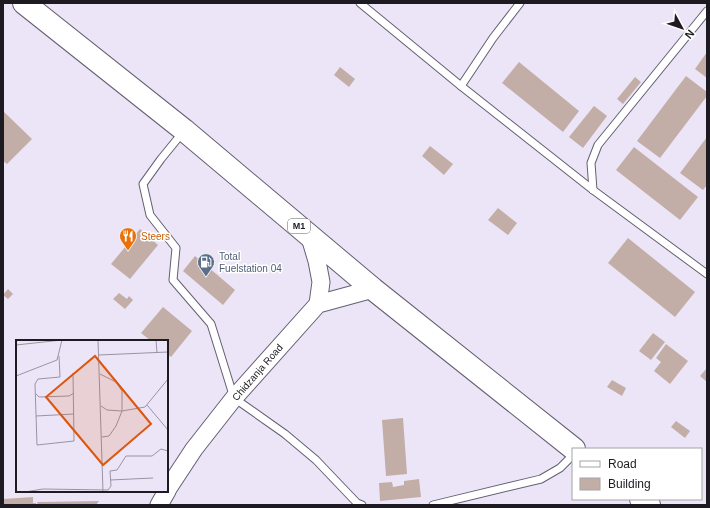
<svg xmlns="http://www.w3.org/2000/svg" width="710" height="508" font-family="Arial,sans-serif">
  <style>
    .building { fill: #c3aea7 }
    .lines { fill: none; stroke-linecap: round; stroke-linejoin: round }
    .service-casing { stroke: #655f6f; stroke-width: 9 }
    .tertiary-casing { stroke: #655f6f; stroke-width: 19 }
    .trunk-casing { stroke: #655f6f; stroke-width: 24 }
    .service { stroke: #fff; stroke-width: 7 }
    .tertiary { stroke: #fff; stroke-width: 17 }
    .trunk { stroke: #fff; stroke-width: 22 }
    .labels { text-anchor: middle; stroke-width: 3; stroke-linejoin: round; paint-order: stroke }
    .shield { fill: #fff; stroke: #615f64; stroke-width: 1 }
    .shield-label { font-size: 9px; font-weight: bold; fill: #1d1b21 }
    .food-label { font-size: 10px; fill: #c56008; stroke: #fff; text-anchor: start }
    .service-label { font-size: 10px; fill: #4e5e75; stroke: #fff; text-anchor: start }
    .street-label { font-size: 10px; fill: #1d1b21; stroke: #fff }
    .inset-road { fill: none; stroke: #9994a2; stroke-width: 1 }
    .view { fill: #de560d; fill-opacity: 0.15; stroke: #de560d; stroke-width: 2 }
    .inset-edge { fill: none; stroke: #1d1b21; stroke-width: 2 }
  </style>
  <rect width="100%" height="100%" fill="#ece5f8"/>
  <g class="building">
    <polygon points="707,52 707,78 695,69"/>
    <polygon points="519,62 579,111 563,132 502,83"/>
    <polygon points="340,67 355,79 349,87 334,75"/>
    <polygon points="686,76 707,92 707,96 660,158 637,141"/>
    <polygon points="635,77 641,82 623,104 617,99"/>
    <polygon points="594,106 607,116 583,148 569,137"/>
    <polygon points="3,111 32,139 7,164 3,161"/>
    <polygon points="707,137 707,185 703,190 680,173"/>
    <polygon points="430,146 453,164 444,175 422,156"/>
    <polygon points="634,147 698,197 680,220 616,170"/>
    <polygon points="498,208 517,223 508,235 488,220"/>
    <polygon points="140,229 158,245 130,279 111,264"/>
    <polygon points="628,238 695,292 675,317 608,263"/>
    <polygon points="195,256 235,290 223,305 183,271"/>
    <polygon points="8,289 13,294 8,299 3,295"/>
    <polygon points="119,293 127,299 129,296 133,300 125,309 113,299"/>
    <polygon points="163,307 192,331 171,357 167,354 167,341 151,341 141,333"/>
    <polygon points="653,333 665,342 651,360 639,351"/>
    <polygon points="666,344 688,361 670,384 654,371 661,362 656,358"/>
    <polygon points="707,368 707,382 700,376"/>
    <polygon points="612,380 626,388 622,396 607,387"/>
    <polygon points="403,418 407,474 386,476 382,420"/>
    <polygon points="676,421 690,431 685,438 671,427"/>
    <polygon points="419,479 421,497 380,501 379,483 392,482 393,487 404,485 404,481"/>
    <polygon points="33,497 33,503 36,503 36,505 3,505 3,499"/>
    <polygon points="99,501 96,505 38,505 37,502"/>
  </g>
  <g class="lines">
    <g class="service-casing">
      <g id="service">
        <polyline points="360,3 461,86 593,190 707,274"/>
        <polyline points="461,86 493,38 520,3"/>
        <polyline points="183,132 161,159 143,184 150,215 176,248 173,280 211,324 234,398 285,434 316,460 357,503 362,505"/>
        <polyline points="593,190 591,163 598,145 707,11"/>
        <polyline points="433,505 541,479 560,468 573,455"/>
      </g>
    </g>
    <g class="tertiary-casing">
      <g id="tertiary">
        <polyline points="309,234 317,261 321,282 318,304"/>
        <polyline points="167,490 194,449 234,398 318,304 373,289"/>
        <polyline points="159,505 167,491"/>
      </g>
    </g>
    <g class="trunk-casing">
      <g id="trunk">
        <polyline points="24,3 184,130 373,289 574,449"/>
        <polyline points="641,499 649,505"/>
      </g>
    </g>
    <use href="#service" class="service"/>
    <use href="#tertiary" class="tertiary"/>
    <use href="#trunk" class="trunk"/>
  </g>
  <defs>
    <g id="restaurant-pin" transform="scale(0.9)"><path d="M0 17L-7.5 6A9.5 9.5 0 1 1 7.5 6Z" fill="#e8710a" stroke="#fff"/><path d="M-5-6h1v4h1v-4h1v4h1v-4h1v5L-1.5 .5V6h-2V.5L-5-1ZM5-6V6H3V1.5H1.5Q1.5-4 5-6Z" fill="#fff"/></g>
    <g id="fuel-pin" transform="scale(0.9)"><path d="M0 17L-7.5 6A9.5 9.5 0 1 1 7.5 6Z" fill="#5c6f8a" stroke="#fff"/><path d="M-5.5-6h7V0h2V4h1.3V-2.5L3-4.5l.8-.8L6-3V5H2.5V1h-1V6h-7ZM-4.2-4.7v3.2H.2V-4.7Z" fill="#fff"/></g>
  </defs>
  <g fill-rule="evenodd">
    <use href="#restaurant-pin" x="128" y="236"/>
    <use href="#fuel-pin" x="206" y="262"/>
  </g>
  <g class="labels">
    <rect class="shield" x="288" y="219" width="22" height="14" rx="3"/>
    <g class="shield-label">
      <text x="299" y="229">M1</text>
    </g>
    <g class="food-label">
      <text x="141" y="240">Steers</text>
    </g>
    <g class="service-label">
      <text x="219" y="260">Total<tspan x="219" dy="12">Fuelstation 04</tspan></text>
    </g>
    <g class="street-label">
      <text transform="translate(257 372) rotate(-49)" y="4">Chidzanja Road</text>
    </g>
  </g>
  <g transform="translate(16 340)">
    <rect width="152" height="152" fill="#ece5f8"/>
    <path class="inset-road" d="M82,0l5,152M140,0l1,13M0,5l46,-5M83,15l69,-3M43,16l1,21 -22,2 -3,5 2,61 37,-4 -1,-68M84,34l16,8 6,9v20l-6,15 -7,10 -7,1M0,36l41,-16 5,-20M20,54l3,3 30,-1 5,-3M131,65l21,25M85,66l6,4 15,1 23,-4 23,-28M20,76l38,-2M94,140l43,-2M9,152l18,-3 65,1 3,-4 -1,-15 7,-1 9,-14h26l9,-7 7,2"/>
    <path class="view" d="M79,16l56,68 -48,41 -57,-68z"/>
    <rect width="152" height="152" class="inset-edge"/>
  </g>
  <rect width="710" height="508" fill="none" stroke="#1d1b21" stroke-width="8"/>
  <rect x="572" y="448" width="130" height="52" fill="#ffffff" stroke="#a5a4a6"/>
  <rect x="580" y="461" width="20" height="6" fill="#ffffff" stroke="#a5a4a6"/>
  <text x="608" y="468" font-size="12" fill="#1d1b21">Road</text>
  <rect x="580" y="478" width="20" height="12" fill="#c3aea7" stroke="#a5a4a6"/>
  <text x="608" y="488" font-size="12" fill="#1d1b21">Building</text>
  <g transform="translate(682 28) rotate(130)" stroke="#ffffff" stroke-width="3" paint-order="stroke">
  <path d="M0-3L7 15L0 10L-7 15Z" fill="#1d1b21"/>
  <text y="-6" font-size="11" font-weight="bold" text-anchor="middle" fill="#1d1b21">N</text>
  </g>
</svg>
